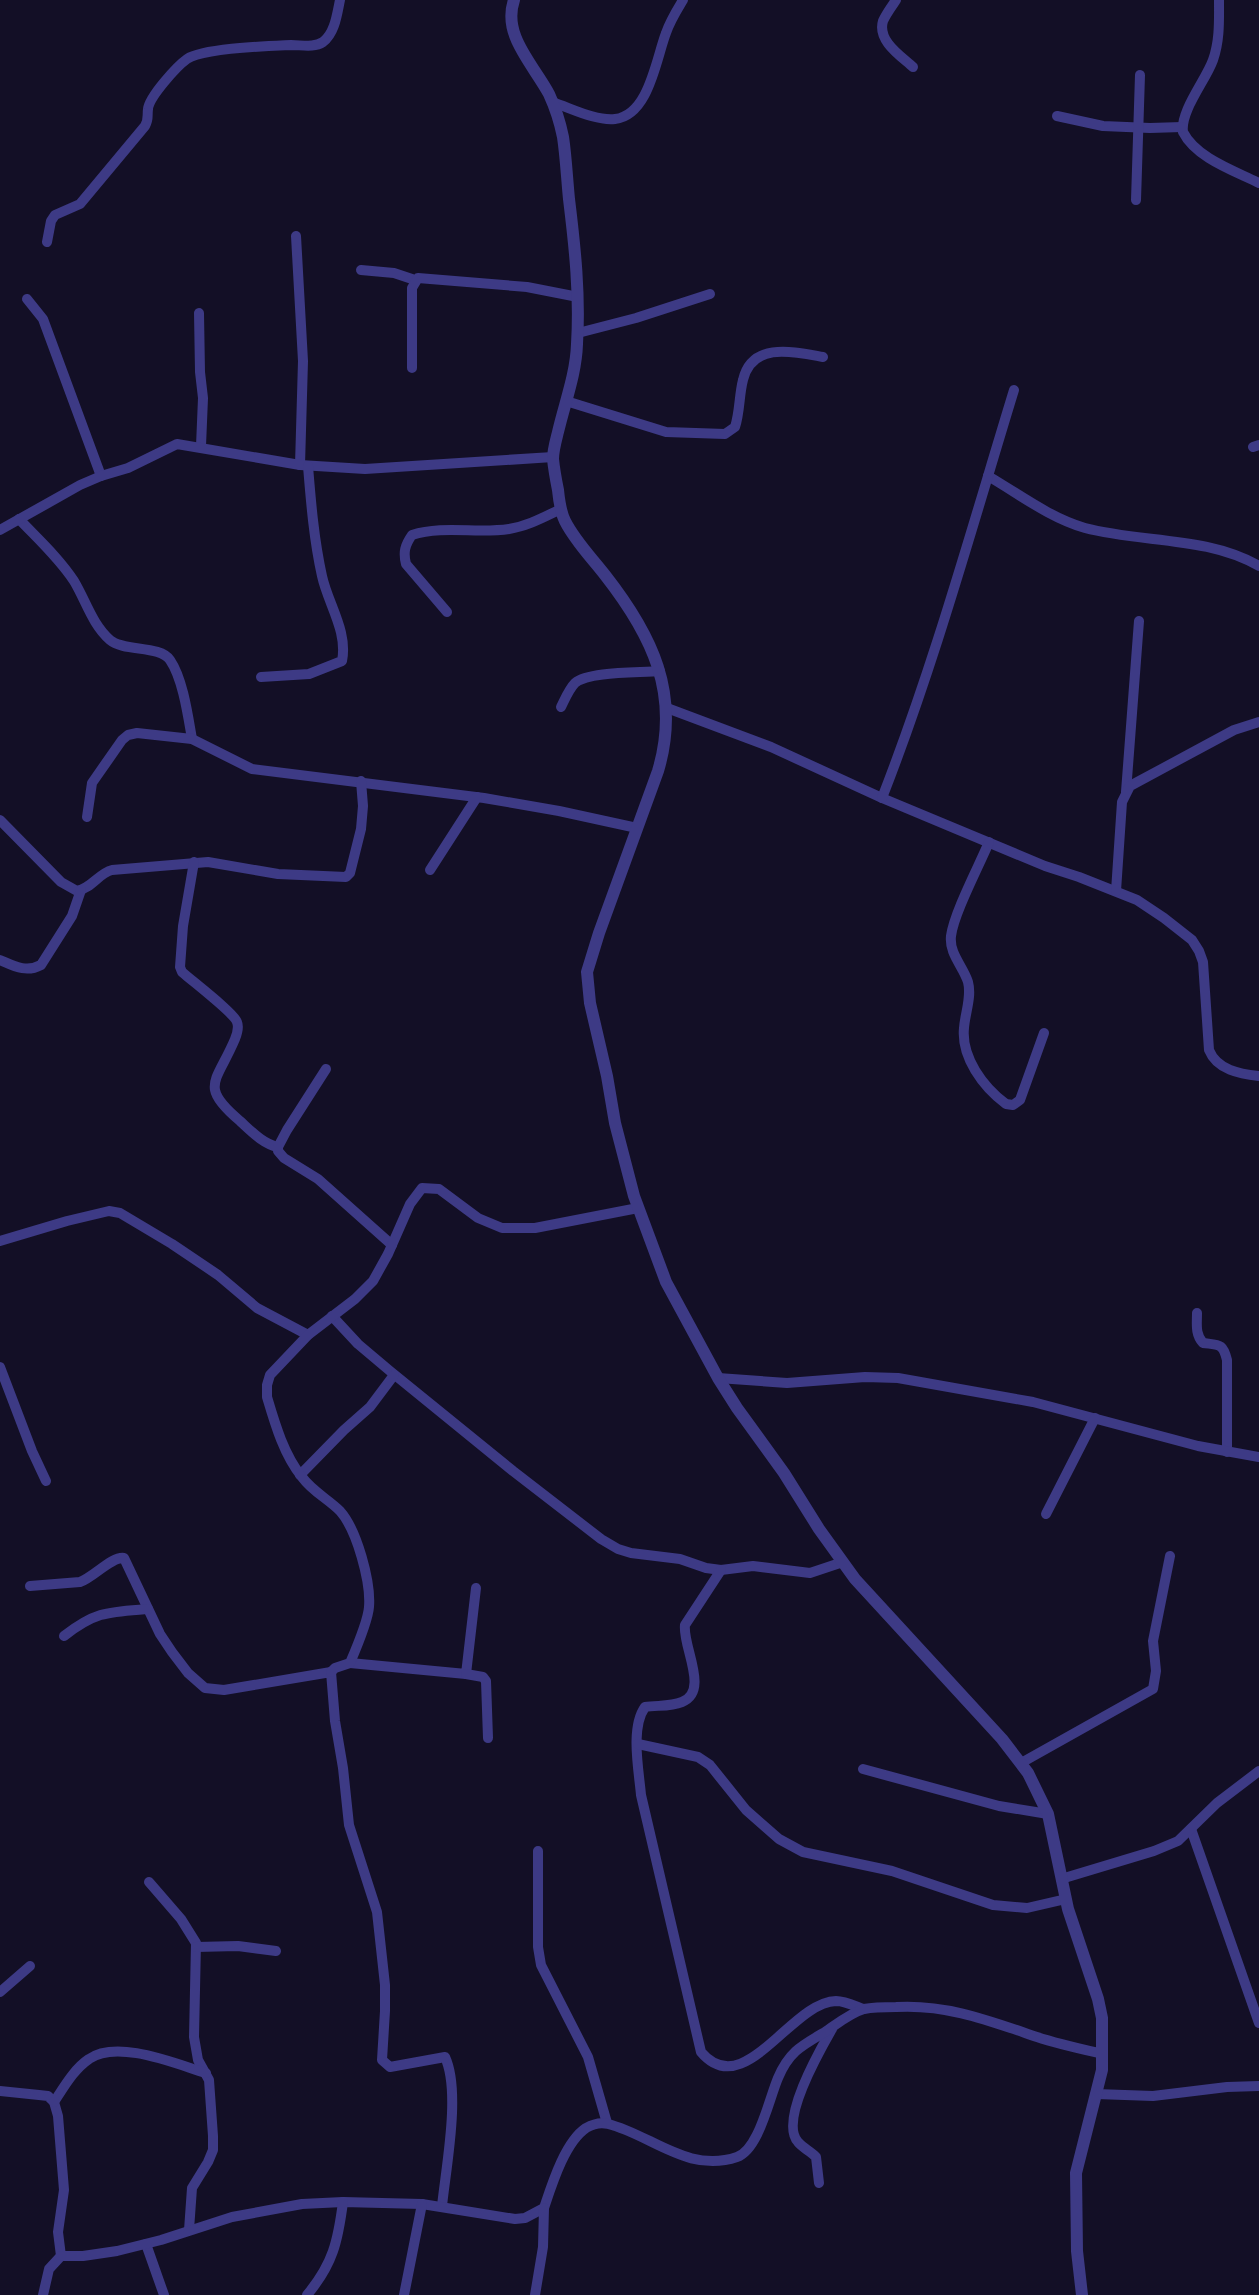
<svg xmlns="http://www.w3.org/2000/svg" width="1259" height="2295" font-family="Raleway,sans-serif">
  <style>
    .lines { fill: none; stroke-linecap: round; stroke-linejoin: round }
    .minor { stroke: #3d3a85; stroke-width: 10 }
    .tertiary { stroke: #3d3a85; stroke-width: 12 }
  </style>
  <rect width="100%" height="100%" fill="#130f26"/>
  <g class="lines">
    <g class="minor">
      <path d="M896,0c-4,6 -10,14 -13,21 -6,20 18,35 30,46"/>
      <path d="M1219,0c0,20 1,40 -6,60 -7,20 -33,51 -30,72 13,26 52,39 76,51"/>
      <path d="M552,102c19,6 43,19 63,17 34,-4 41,-60 51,-86 4,-12 11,-23 17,-33"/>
      <polyline points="1057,116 1103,126 1150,128 1182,127"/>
      <polyline points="1136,200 1140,75"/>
      <polyline points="296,236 303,361 300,465"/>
      <path d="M47,242l4,-21 4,-6 25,-11 65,-78c4,-7 2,-10 3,-17 1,-12 29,-43 39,-50 16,-11 83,-13 104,-14 11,0 23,3 32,-3 12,-9 14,-28 17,-42"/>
      <polyline points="361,270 394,273 415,280"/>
      <polyline points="27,299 43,319 101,476"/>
      <polyline points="199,313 200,372 203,398 201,446"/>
      <polyline points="578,333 636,318 710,294"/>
      <polyline points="412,368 412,288 418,278 527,287 578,297"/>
      <path d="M566,401l100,31 59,2 10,-7c5,-15 4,-32 8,-47 9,-39 52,-28 80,-23"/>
      <polyline points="1253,447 1259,445"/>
      <path d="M988,476c31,18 62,42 97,52 57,15 122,8 174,38"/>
      <path d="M19,519c19,20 40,39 55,62 12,20 18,43 36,59 14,12 50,5 60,20 13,19 18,56 22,79"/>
      <polyline points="0,530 80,485 101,476 128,468 177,444 300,465 365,469 553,457"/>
      <path d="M447,612l-41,-48c-3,-12 -1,-19 6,-29 32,-10 65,-1 97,-6 19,-3 35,-12 52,-20"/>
      <path d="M261,677l48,-3 33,-13c6,-30 -14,-57 -20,-85 -8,-36 -11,-73 -14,-110"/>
      <path d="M561,707c4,-8 8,-18 14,-24 14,-12 65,-10 85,-12"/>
      <path d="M667,708l104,39 111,51 163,68 34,11 58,23 27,18 28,22 7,11 4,11 6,88c8,20 31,24 50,26"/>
      <polyline points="1126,792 1139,621"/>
      <path d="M882,798c52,-133 90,-271 132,-408"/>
      <polyline points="87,817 92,783 122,740 128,735 137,733 192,739 252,769 484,798 559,811 637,828"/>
      <path d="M0,820l61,62 16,9c15,-3 22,-18 35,-21l96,-8 70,12 68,3 4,-4 11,-44 2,-23 -2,-25"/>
      <path d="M989,842c-10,24 -35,71 -38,94 -2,18 12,30 17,46 4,15 -3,31 -4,46 -3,29 19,59 42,76l7,1 7,-5 24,-67"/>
      <path d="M194,862l-11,64 -3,41 2,5c10,9 52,41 55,50 2,5 0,12 -2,17 -18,43 -37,47 5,82 11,10 23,23 38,26"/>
      <polyline points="430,870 477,797"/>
      <polyline points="1116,891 1122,802 1130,786 1234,730 1259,722"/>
      <path d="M0,960c14,6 26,13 41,5l31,-49 9,-26"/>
      <polyline points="326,1069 287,1130 278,1147 278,1151 284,1158 318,1179 392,1245"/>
      <polyline points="0,1241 67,1221 109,1211 120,1213 172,1244 218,1275 257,1308 308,1335"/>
      <path d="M1197,1313c0,11 -2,21 6,30 16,2 20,0 24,17v92"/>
      <polyline points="332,1316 358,1344 390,1371 513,1471 601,1539 618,1549 631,1553 680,1559 706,1568 721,1570 753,1566 810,1573 843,1562"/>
      <polyline points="0,1367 32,1451 46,1481"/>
      <polyline points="718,1378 787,1383 865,1377 898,1378 1033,1402 1198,1446 1259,1457"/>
      <polyline points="300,1475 344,1430 370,1407 394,1375"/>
      <polyline points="1046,1514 1095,1418"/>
      <path d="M721,1570l-36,55c-3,21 25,66 -3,77 -12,5 -25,3 -37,5 -15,21 -6,64 -4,88l60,257c43,51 90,-50 135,-51 9,0 19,5 27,8"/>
      <path d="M30,1586l50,-4c14,-5 32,-26 44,-24l36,76 12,18 16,21 17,15 19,2 107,-18 4,49 8,47 6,57 28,87 8,73v26l-3,49 8,7 55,-10c16,34 1,110 -3,149"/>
      <path d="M64,1636c32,-25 45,-24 84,-27"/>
      <polyline points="350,1663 466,1674 476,1588"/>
      <path d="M331,1672l4,-4 15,-5c6,-14 18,-42 19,-56 2,-25 -12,-77 -29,-96 -12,-12 -28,-20 -38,-34 -18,-22 -27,-53 -35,-80v-12l3,-10 38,-40 47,-36 18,-18 15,-27 22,-50 12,-16 17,1 39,29 24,10h33l103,-20"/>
      <polyline points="466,1674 483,1677 486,1681 488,1738"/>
      <polyline points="638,1744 698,1757 710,1765 746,1810 779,1839 803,1852 892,1871 993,1905 1027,1908 1066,1899"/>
      <polyline points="1021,1763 1153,1689 1156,1671 1153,1641 1170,1556"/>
      <polyline points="863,1769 999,1806 1048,1814"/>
      <polyline points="1191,1829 1259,2023"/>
      <polyline points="538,1851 538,1947 541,1965 588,2057 607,2123"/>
      <polyline points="1061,1879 1154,1851 1178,1841 1217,1803 1259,1771"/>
      <polyline points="149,1882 181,1919 196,1943 194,2037 198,2060 209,2080 213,2136 213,2150 208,2162 192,2188 189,2230"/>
      <polyline points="196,1947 238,1946 276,1951"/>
      <polyline points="0,1992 30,1966"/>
      <polyline points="0,2091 39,2095 48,2096 54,2102 58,2116 64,2190 58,2232 61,2256"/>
      <polyline points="1096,2094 1153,2096 1227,2087 1259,2086"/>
      <path d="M54,2102c10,-15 20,-33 35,-43 28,-20 87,5 117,14"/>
      <path d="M819,2183l-3,-26c-6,-6 -13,-9 -18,-15 -19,-21 22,-92 34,-113"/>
      <polyline points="146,2244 164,2295"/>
      <path d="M43,2295l6,-26 12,-13h22l34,-5 44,-11 71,-23 70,-13 41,-2 79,2 93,15 10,-1 19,-10c8,-24 21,-66 42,-80 7,-4 15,-6 22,-4 42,10 80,50 129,33 22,-8 32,-58 41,-79 11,-26 23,-32 47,-46 12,-8 25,-19 39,-23 10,-2 21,-2 32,-2 51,-3 94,14 141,30 21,7 44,12 66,17"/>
      <path d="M307,2295c26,-31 31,-54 36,-93"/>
      <polyline points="404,2295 422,2204"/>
      <polyline points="535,2295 543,2247 544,2208"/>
    </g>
    <path class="tertiary" d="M514,0c-12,35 19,64 35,94 6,13 11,28 14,43 3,20 4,42 6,62 6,49 11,96 8,145 -1,30 -12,58 -19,88 -2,8 -5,18 -5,27 1,10 3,21 5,31 1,10 2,21 7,31 10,20 26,36 40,54 47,60 76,119 53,196l-59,162 -12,39 3,31 17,73 8,47 19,73 32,86 52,96 19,30 47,65 35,56 36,50 147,160 26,34 20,41 20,95 30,90 4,19v52l-26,103 1,78 5,44"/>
  </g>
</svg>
